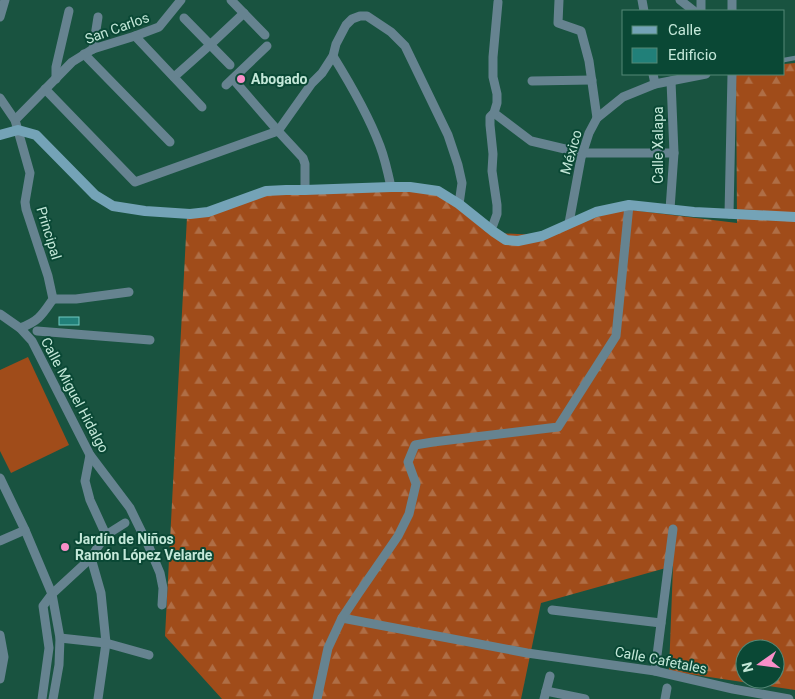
<svg xmlns="http://www.w3.org/2000/svg" width="795" height="699" font-family="Roboto,sans-serif">
  <style>
    .forest { fill: url(#forest-firs); fill-rule: evenodd }
    .pitch { fill: #a04c1a }
    .building { fill: #218079; stroke: #72c9c1 }
    .lines { fill: none; stroke-linecap: round; stroke-linejoin: round }
    .lane { stroke: #668390; stroke-width: 4.5 }
    .street { stroke: #668390; stroke-width: 9 }
    .secondary { stroke: #74a3b7; stroke-width: 10 }
    .poi-dot { fill: #f98fc9; stroke: #0a4835; stroke-width: 2 }
    .labels { text-anchor: middle; stroke-width: 4; stroke-linejoin: round; paint-order: stroke }
    .street-label { font-size: 14px; fill: #c4e8d9; stroke: #0a4835 }
    .poi-label { font-size: 14px; font-weight: bold; fill: #c4e8d9; stroke: #0a4835; text-anchor: start }
  </style>
  <defs>
    <pattern id="forest-firs" width="22" height="20" patternUnits="userSpaceOnUse" patternTransform="scale(1.25)"><rect width="22" height="20" fill="#a04c1a"/><path d="M5 1l3.5 6h-7zM16 11l3.5 6h-7z" fill="#af6e46"/></pattern>
  </defs>
  <rect width="100%" height="100%" fill="#195340"/>
  <path class="forest" d="M795,63v627l-126,-19 4,-105 -132,37 -20,96h-299l-57,-63 22,-419 87,-30 160,4 62,42 42,2 85,-26 114,14 -1,-149h48v-10zM745,649h30v30h-30z"/>
  <polygon class="pitch" points="28,357 69,445 11,473 0,451 0,370"/>
  <rect class="building" x="59" y="317" width="20" height="8"/>
  <g class="lines">
    <polyline class="lane" points="784,60 795,58"/>
    <g class="street">
      <polyline points="231,0 265,35"/>
      <polyline points="559,0 558,23 581,31 589,61 597,118"/>
      <polyline points="642,0 644,11"/>
      <polyline points="680,0 694,11"/>
      <polyline points="701,0 701,11"/>
      <polyline points="732,11 732,0"/>
      <polyline points="0,17 5,0"/>
      <polyline points="184,18 230,65"/>
      <polyline points="135,36 202,107"/>
      <polyline points="93,49 98,17"/>
      <polyline points="84,54 170,142"/>
      <path d="M333,56c18,29 35,58 47,90 5,13 8,27 11,41"/>
      <polyline points="653,74 655,84"/>
      <polyline points="174,77 210,45 244,13"/>
      <polyline points="56,79 56,67 69,11"/>
      <polyline points="233,79 278,131 303,158 305,164 305,190"/>
      <polyline points="532,81 592,80"/>
      <polyline points="226,85 267,46"/>
      <polyline points="45,89 135,182 278,131 312,83 322,73 333,56 336,44 346,25 352,19 360,16 367,16 391,32 405,46 448,135 458,165 462,183 459,204"/>
      <path d="M0,98l15,22 15,53 -5,29 1,7 22,67 5,23c-11,16 -14,22 -33,29"/>
      <polyline points="494,113 531,141 582,153 674,153"/>
      <polyline points="15,120 72,62 93,49 135,36 159,27 181,0"/>
      <polyline points="670,209 674,153 671,81"/>
      <polyline points="729,214 732,74"/>
      <polyline points="569,223 581,158 589,133 597,118 623,97 655,84 706,74"/>
      <polyline points="488,228 493,225 497,214 497,205 492,171 493,154 490,125 490,117 494,113 497,103 497,94 493,77 493,57 498,2"/>
      <polyline points="53,299 76,299 129,292"/>
      <polyline points="0,314 20,328 32,341 90,455 130,508 149,547 160,573 163,588 162,605"/>
      <polyline points="37,331 150,340"/>
      <polyline points="0,478 25,530 52,594 43,606 49,648 42,699"/>
      <polyline points="106,535 125,523"/>
      <polyline points="0,541 25,530"/>
      <polyline points="91,558 101,593 106,643 98,699"/>
      <polyline points="552,610 661,623"/>
      <polyline points="342,618 527,653 655,671 733,689 789,699"/>
      <polyline points="0,635 4,657 0,679"/>
      <polyline points="60,638 106,643 149,655"/>
      <polyline points="655,671 673,529"/>
      <polyline points="546,691 585,699"/>
      <polyline points="53,699 59,665 60,638 52,594 91,558 97,548 106,535 90,500 85,481 90,455"/>
      <polyline points="317,699 328,648 342,618 358,594 398,536 409,514 416,484 408,462 415,445 433,442 558,427 616,336 629,205"/>
      <polyline points="544,699 550,676"/>
      <polyline points="665,699 667,688"/>
    </g>
    <polyline class="secondary" points="0,135 18,130 36,135 95,195 113,206 145,211 190,214 208,212 266,191 286,190 305,190 391,187 410,187 438,191 459,204 494,232 506,240 518,241 542,236 596,212 629,205 694,212 795,217"/>
  </g>
  <g class="poi-dot">
    <circle cx="241" cy="79" r="5"/>
    <circle cx="65" cy="547" r="5"/>
  </g>
  <g class="labels">
    <g class="street-label">
      <text transform="translate(117 28) rotate(-20)" y="5">San Carlos</text>
      <text transform="translate(658 145) rotate(-90)" y="5">Calle Xalapa</text>
      <text transform="translate(571 152) rotate(-74)" y="5">México</text>
      <text transform="translate(49 233) rotate(73)" y="5">Principal</text>
      <text transform="translate(75 395) rotate(62)" y="5">Calle Miguel Hidalgo</text>
      <text transform="translate(661 660) rotate(11)" y="5">Calle Cafetales</text>
    </g>
    <g class="poi-label">
      <text x="251" y="84">Abogado</text>
      <text x="75" y="544">Jardín de Niños<tspan x="75" dy="16">Ramón López Velarde</tspan></text>
    </g>
  </g>
  <rect x="622" y="10" width="162" height="65" fill="#0a4835" stroke="#548877"/>
  <rect x="632" y="26" width="25" height="8" fill="#74a3b7" stroke="#548877"/>
  <text x="668" y="35" font-size="15" fill="#c4e8d9">Calle</text>
  <rect x="632" y="48" width="25" height="15" fill="#218079" stroke="#548877"/>
  <text x="668" y="60" font-size="15" fill="#c4e8d9">Edificio</text>
  <g transform="translate(760 664) rotate(256)"><circle r="24" fill="#0a4835" stroke="#548877"/>
  <path d="M0-4L9 19L0 12L-9 19Z" fill="#f98fc9"/>
  <text y="-8" font-size="14" font-weight="bold" text-anchor="middle" fill="#c4e8d9">N</text>
  </g>
</svg>
